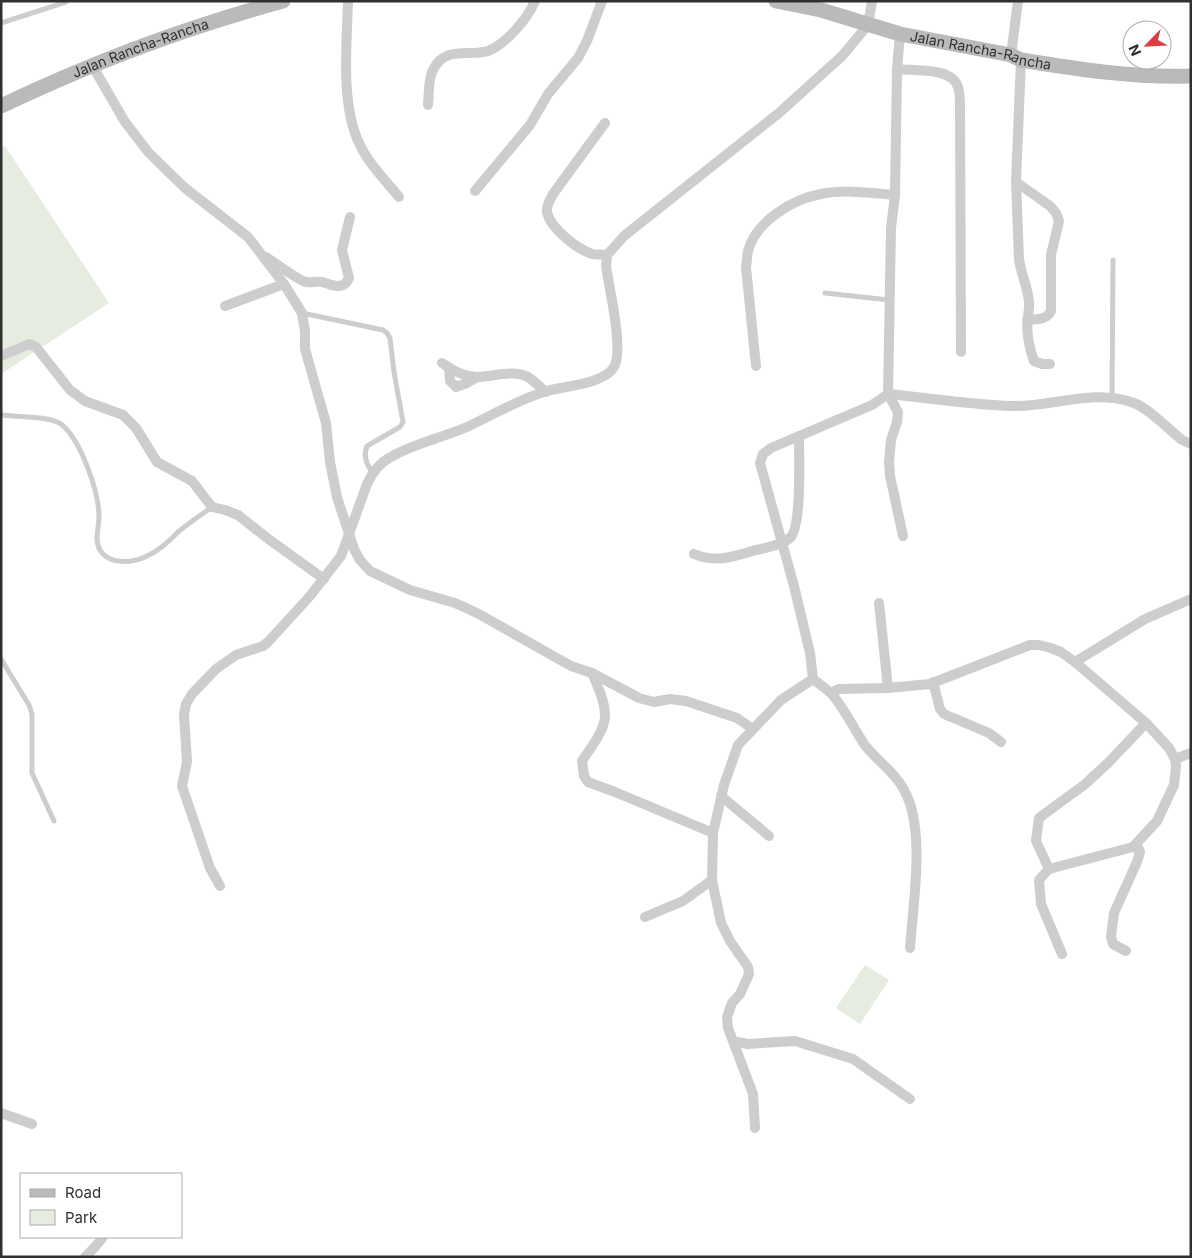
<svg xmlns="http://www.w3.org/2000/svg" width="1192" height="1258" font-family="Inter,sans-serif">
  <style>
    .green { fill: #e6ecdf }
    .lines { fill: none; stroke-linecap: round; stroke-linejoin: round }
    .service { stroke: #cdcdcd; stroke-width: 5 }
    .minor { stroke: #cdcdcd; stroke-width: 10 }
    .secondary { stroke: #bababa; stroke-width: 15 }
    .labels { text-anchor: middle; stroke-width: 5; stroke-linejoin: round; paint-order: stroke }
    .street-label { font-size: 14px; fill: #303030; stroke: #fff }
  </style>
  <rect width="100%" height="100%" fill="#fff"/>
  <g class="green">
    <polygon points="5,146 109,303 1,374 1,148"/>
    <polygon points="865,965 889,980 860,1024 836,1008"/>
  </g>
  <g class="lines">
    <g class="service">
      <polyline points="1,23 66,2"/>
      <polyline points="825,293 889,300"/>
      <path d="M302,313l81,17 4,3 3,5 4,34 9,50 -3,5 -33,19c-4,9 0,19 5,26"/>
      <polyline points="1112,398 1113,260"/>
      <path d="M1,415c15,2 48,1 60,9 20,16 38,68 38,93 0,11 -5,23 1,33 9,15 32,13 45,7 14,-6 23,-15 33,-25 11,-9 23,-17 34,-25"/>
      <polyline points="1,659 29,705 32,714 32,773 54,821"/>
    </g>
    <g class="minor">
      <path d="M348,1c-1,44 -8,104 12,144 9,19 25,35 39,52"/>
      <polyline points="900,34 897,69 895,195 891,228 888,394 872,405 771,448 763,454 760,463 794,586 810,653 813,679 781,700 738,745 724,785 713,833 712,880 721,923 730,941 748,967 749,974 740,994 732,1003 727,1017 728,1028 733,1041 748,1044 795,1041 853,1059 910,1099"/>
      <polyline points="1011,55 1018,1"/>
      <path d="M1021,60l-5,122 3,77c2,15 9,29 10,43 1,5 -1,10 -1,16 -2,14 1,29 6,43l8,3h8"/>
      <polyline points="92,65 125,122 149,153 185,188 248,237 284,284 302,313 305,331 305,349 326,423 330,462 337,497 354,549 360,560 370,571 410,590 455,603 477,613 571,666 592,673 639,698 654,702 670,699 686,701 737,718 753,729"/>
      <path d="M897,69c17,2 55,-2 61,18 2,6 2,14 2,20l1,245"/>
      <path d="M428,105c1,-11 0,-26 5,-35 12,-25 36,-13 55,-19 18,-7 40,-33 47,-50"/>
      <path d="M605,123l-52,71c-3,6 -7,11 -6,18 3,16 30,37 45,42 4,1 11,0 15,1"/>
      <path d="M1016,182l34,24 6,7 3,8 -8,34v56c-4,9 -15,8 -24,9"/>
      <polyline points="475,191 530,125 548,94 578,58 587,41 602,1"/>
      <path d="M266,257c9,6 32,23 40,25 5,1 11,-1 16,0 9,2 21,10 27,-4l-7,-28 8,-33"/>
      <polyline points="225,306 284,284"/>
      <polyline points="1,356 27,345 30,344 36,347 70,390 85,401 123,415 136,428 157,462 192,481 212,507 225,510 238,515 267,538 324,579"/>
      <path d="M442,363c10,7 23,14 35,14 16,0 36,-8 51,0 6,4 12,10 18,15"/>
      <path d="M756,366l-10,-99c1,-5 1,-11 2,-16 8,-30 45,-52 73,-57 24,-5 50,-1 74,1"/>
      <polyline points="449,368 450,381 456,387 467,383 477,377"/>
      <path d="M888,394c41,4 83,11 125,12 40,1 81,-18 121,-3 16,6 34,26 48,37l9,4"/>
      <polyline points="888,394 898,412 897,422 891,440 889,462 890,476 903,536"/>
      <path d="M694,554c19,8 33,4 52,-1 12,-4 35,-7 44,-15 12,-11 9,-83 9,-102"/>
      <polyline points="879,603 888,688"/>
      <polyline points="1075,662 1145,619 1191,599"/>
      <path d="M592,673c20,45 17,49 -10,88l2,15 4,6 27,10 98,41"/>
      <polyline points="813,679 831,693"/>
      <polyline points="933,682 940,709 944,714 989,733 1001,742"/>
      <polyline points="1175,759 1191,753"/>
      <polyline points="721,796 769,836"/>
      <polyline points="1049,869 1036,841 1039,818 1084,785 1108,763 1146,723"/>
      <path d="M220,886l-10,-18 -28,-82 5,-24 -3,-48 2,-10 6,-10 24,-25 20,-14 27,-9 5,-4 42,-46 31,-40 26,-72c5,-11 11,-20 22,-26 23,-14 52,-20 78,-31 26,-12 52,-28 80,-36 18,-5 57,-7 67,-24 10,-18 -5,-79 -8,-101l1,-11 17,-19 155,-123 63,-57 26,-31 4,-24"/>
      <polyline points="645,917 683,901 712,880"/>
      <path d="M910,948c3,-44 16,-120 -6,-158 -9,-18 -28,-30 -40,-46 -11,-17 -20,-36 -33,-51l8,-4 49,-1 42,-4 100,-39h9l12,3 10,4 14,10 71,61 23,25 6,11 1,7 -2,19 -17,36 -24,26 -84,22 -10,11 2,24 21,50"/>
      <polyline points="1126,951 1113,944 1111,937 1114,913 1137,862 1140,852 1139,849 1133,847"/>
      <polyline points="733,1041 753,1094 755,1128"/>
      <polyline points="1,1113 32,1124"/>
      <polyline points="85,1257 95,1247 103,1237"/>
    </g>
    <g class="secondary">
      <path id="s1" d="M776,1l45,9 79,24 111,21 10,5c56,9 112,18 170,16"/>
      <path id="s2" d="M1,106c90,-43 186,-79 282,-105"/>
    </g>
  </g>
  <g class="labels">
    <g class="street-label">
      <text dy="5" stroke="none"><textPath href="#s2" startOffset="151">Jalan Rancha-Rancha</textPath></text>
      <text dy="5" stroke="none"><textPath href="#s1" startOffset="211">Jalan Rancha-Rancha</textPath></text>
    </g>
  </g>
  <rect width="1192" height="1258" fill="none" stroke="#303030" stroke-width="5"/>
  <rect x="20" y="1173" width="162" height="65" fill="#ffffff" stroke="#acacac"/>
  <rect x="30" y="1189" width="25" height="8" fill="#bababa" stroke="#acacac"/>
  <text x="65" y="1198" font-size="15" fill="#303030">Road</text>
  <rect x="30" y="1210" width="25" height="15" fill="#e6ecdf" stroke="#acacac"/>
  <text x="65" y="1223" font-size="15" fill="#303030">Park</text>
  <g transform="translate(1147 45) rotate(246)"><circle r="24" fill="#ffffff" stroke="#acacac"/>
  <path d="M0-4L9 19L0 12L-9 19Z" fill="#dc3d43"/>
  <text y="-8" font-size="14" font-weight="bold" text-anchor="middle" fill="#303030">N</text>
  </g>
</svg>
